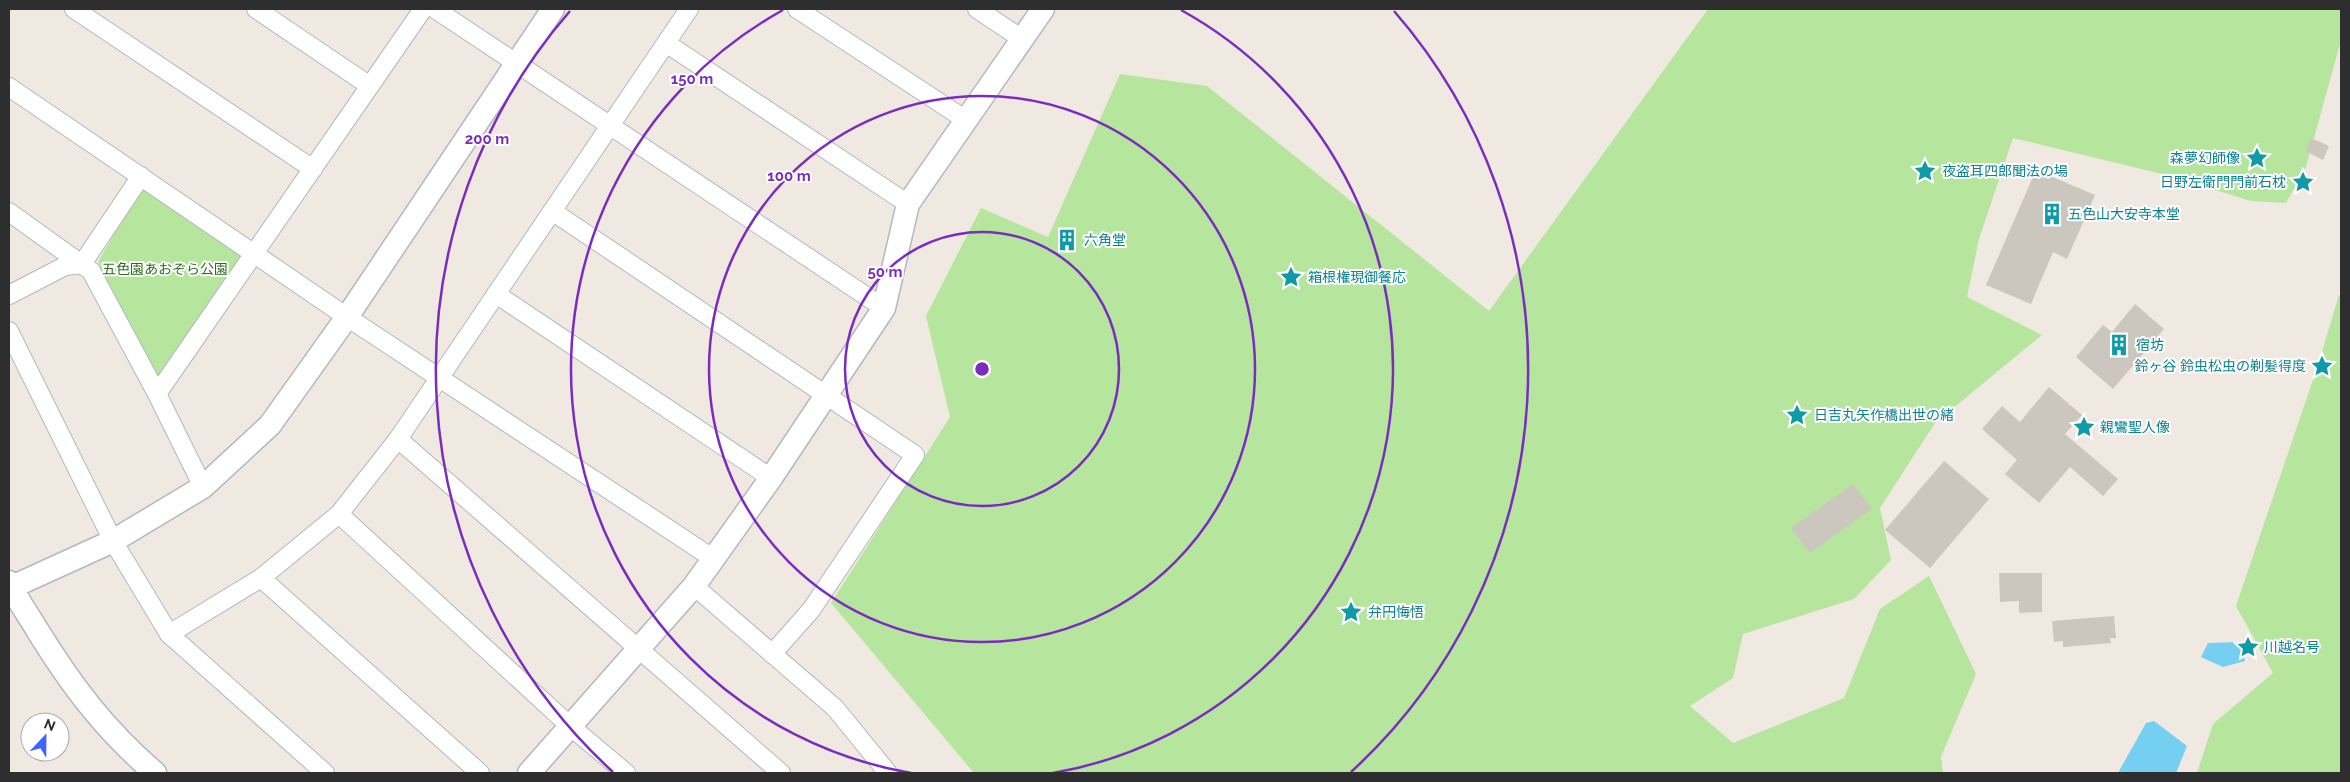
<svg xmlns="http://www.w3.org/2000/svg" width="2350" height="782" font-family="Raleway,'Noto Sans JP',sans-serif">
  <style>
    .green { fill: #b6e59e }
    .water { fill: #75cff0 }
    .building { fill: #cbc7bf }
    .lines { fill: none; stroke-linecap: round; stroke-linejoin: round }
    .minor-casing { stroke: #b4b7c1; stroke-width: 20 }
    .tertiary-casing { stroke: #b4b7c1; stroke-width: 25 }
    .minor { stroke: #fff; stroke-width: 18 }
    .tertiary { stroke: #fff; stroke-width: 22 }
    .ring { fill: none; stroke: #7b2cbf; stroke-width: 2.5 }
    .labels { text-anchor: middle; stroke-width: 4; stroke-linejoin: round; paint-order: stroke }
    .culture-label { font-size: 14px; fill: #0d838f; stroke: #fff; text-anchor: start }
    .park-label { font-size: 14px; fill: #2c6e1b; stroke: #fff }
    .centre { fill: #7b2cbf; stroke: #fff; stroke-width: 2.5 }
    .ring-label { font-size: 15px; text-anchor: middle; font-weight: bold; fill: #7b2cbf; stroke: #fff; stroke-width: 4; stroke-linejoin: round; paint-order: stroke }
  </style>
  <rect width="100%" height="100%" fill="#efe9e1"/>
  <g class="green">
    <polygon points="1708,9 2341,9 2340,44 2306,167 2286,203 2251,201 2166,175 2013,138 1979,239 1967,297 2042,335 1935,423 1880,508 1891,560 1854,599 1743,634 1733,678 1690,706 1733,743 1844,698 1880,609 1929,576 1976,674 1941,757 1943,773 974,773 831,603 950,417 926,316 981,208 1048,237 1120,74 1207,86 1489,311"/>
    <polygon points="143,183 247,255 158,384 98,262"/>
    <polygon points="2339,295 2341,296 2341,773 2197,773 2213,724 2273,673 2236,606 2318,365"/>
  </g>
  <g class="water">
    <polygon points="2241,642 2245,661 2223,667 2201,657 2208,643"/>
    <polygon points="2154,721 2187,746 2176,773 2118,773 2146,723"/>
  </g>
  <g class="building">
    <polygon points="2311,138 2329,146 2323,160 2305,151"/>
    <polygon points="2036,170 2095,195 2067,259 2053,252 2031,304 1986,285"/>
    <polygon points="1070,231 1077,237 1074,247 1066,250 1058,244 1061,233"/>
    <polygon points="2135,304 2164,329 2113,389 2076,357 2103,325 2112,332"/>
    <polygon points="2049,387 2082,415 2065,434 2118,479 2103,496 2070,467 2039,503 2005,474 2017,460 1982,429 2002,406 2020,422"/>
    <polygon points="1944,461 1989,499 1930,568 1885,530"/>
    <polygon points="1853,484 1872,509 1810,553 1791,528"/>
    <polygon points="1999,573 2042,573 2042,612 2019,613 2019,601 2000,602"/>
    <polygon points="2114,616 2116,638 2110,638 2111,643 2063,647 2063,641 2054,642 2052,621"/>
  </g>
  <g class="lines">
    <g class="minor-casing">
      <g id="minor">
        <polyline points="74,9 313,169"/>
        <polyline points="256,9 370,86"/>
        <polyline points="435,9 884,308"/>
        <polyline points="797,9 966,120"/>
        <polyline points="977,9 1022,39"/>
        <polyline points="666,43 908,204"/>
        <polyline points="9,87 347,317 714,559"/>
        <polyline points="552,211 915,455 811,610 772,654"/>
        <polyline points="9,212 91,271 157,394 203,487"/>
        <polyline points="496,294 771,478"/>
        <polyline points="9,295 65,266 82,264 141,176"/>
        <polyline points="9,331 113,541 169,634 325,773"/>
        <polyline points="157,394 423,9"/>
        <polyline points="398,439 781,773"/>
        <polyline points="339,514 570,726 626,773"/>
        <polyline points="261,578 480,773"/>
        <polyline points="694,586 835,708 888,773"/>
        <polyline points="169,634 261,578 339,514 398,439 689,9"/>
      </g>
    </g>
    <g class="tertiary-casing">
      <g id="tertiary">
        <path d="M9,582c7,16 18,31 27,46 35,57 68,101 119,145"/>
        <polyline points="12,587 113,541 203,487 270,425 347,317 553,9"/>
        <polyline points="529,773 694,586 771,478 884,308 908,204 1043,9"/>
      </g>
    </g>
    <use href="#minor" class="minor"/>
    <use href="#tertiary" class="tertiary"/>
  </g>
  <g class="ring">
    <circle cx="982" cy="369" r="137"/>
    <circle cx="982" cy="369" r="273"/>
    <path d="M911 773A410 410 0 0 1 783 10M1181 10A410 410 0 0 1 1053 773"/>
    <path d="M613 772A546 546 0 0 1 570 11M1394 11A546 546 0 0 1 1351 772"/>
  </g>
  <defs>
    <g id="sight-bare" transform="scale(1.725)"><path d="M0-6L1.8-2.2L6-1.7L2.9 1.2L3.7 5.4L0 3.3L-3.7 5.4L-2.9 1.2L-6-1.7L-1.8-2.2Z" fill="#0f9aa8" stroke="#fff" stroke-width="2.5" paint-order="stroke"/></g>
    <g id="building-bare" transform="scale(1.725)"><path d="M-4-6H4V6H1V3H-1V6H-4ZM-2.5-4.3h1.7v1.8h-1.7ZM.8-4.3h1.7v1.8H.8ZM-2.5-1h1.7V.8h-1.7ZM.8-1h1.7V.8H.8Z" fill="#0f9aa8" stroke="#fff" stroke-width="2.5" paint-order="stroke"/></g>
  </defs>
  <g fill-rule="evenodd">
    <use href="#sight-bare" x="2257" y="158"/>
    <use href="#sight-bare" x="1925" y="171"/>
    <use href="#sight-bare" x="2303" y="182"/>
    <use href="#building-bare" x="2052" y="214"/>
    <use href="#building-bare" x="1067" y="240"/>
    <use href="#sight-bare" x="1291" y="277"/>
    <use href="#building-bare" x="2119" y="345"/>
    <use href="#sight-bare" x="2322" y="366"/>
    <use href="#sight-bare" x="1797" y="415"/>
    <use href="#sight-bare" x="2084" y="427"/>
    <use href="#sight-bare" x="1351" y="612"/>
    <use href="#sight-bare" x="2248" y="647"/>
  </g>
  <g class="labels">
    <g class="culture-label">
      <text x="2240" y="163" text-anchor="end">森夢幻師像</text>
      <text x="1942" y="176">夜盗耳四郎聞法の場</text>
      <text x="2286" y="187" text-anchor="end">日野左衛門門前石枕</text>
      <text x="2068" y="219">五色山大安寺本堂</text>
      <text x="1084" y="245">六角堂</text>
      <text x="1308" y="282">箱根権現御餐応</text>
      <text x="2136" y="350">宿坊</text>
      <text x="2306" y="371" text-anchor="end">鈴ヶ谷 鈴虫松虫の剃髪得度</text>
      <text x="1814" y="420">日吉丸矢作橋出世の緒</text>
      <text x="2100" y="432">親鸞聖人像</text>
      <text x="1368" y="617">弁円悔悟</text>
      <text x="2264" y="652">川越名号</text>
    </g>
    <g class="park-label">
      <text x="165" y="274">五色園あおぞら公園</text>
    </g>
  </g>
  <circle cx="982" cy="369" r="8" class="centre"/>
  <g class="ring-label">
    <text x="692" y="84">150 m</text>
    <text x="487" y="144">200 m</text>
    <text x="789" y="181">100 m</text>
    <text x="885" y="277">50 m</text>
  </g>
  <rect width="2350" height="782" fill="none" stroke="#2e2e2e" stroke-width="20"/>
  <g transform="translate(45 737) rotate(22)"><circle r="24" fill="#ffffff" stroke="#ababab"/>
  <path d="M0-4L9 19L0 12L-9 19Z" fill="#4264fb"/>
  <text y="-8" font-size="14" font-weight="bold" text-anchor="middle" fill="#2e2e2e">N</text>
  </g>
</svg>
